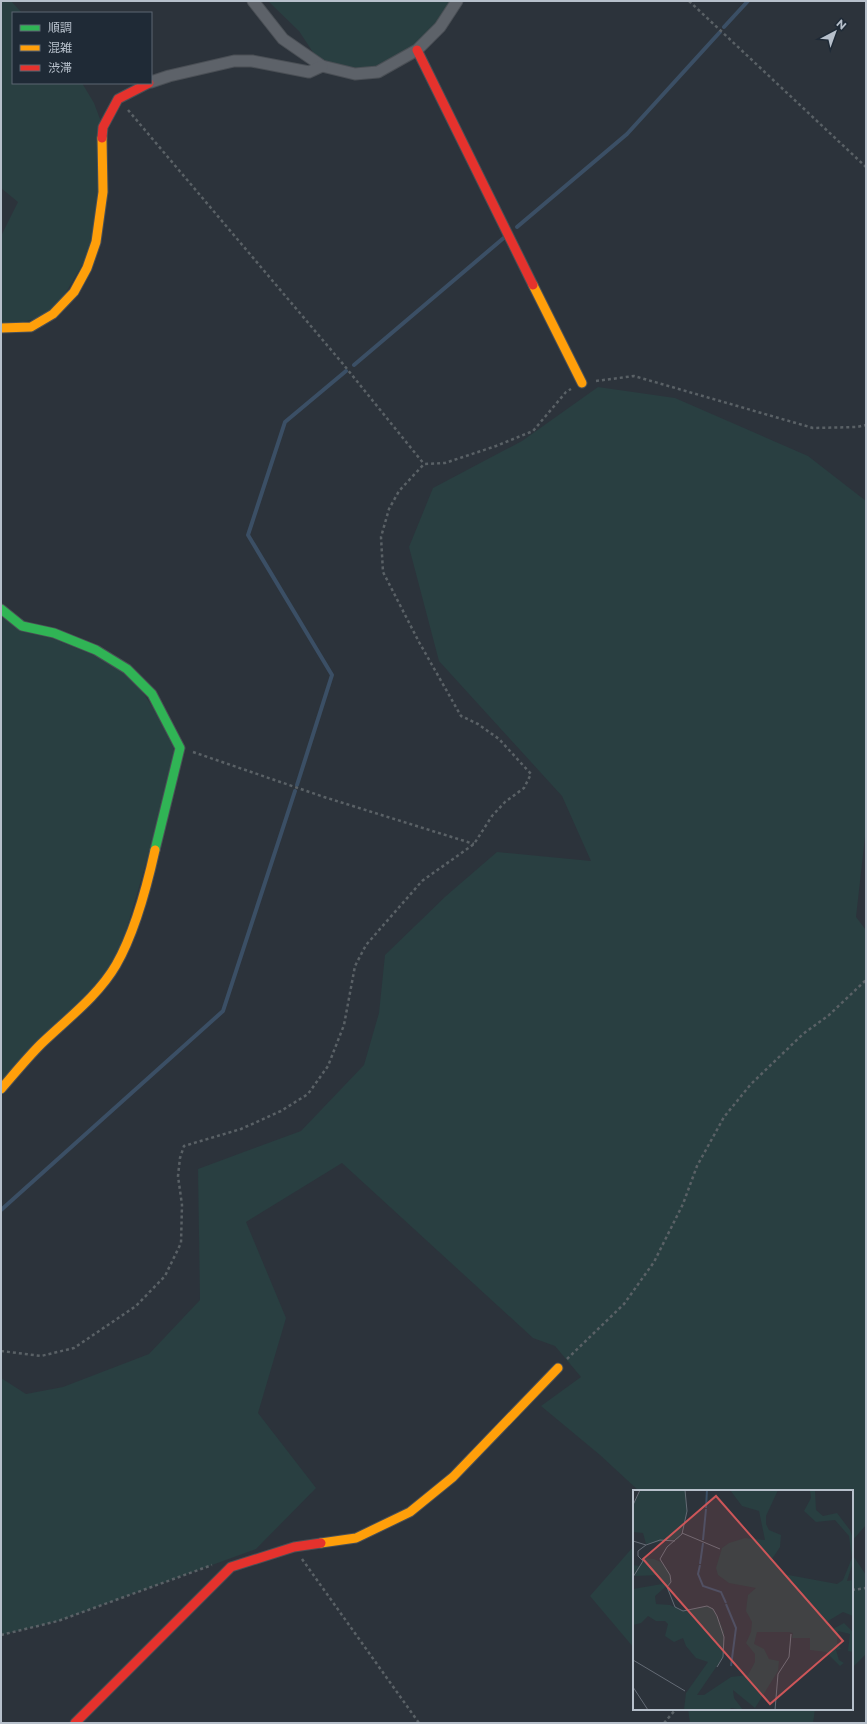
<svg xmlns="http://www.w3.org/2000/svg" width="867" height="1724" font-family="Montserrat,'Noto Sans JP',sans-serif">
  <style>
    .green { fill: #293f41 }
    .lines { fill: none; stroke-linecap: round; stroke-linejoin: round }
    .stream { stroke: #3b4f65; stroke-width: 4 }
    .street-casing { stroke: #4a4f55; stroke-width: 13 }
    .fast-casing { stroke: #4a4f55; stroke-width: 11 }
    .slow-casing { stroke: #4a4f55; stroke-width: 11 }
    .jam-casing { stroke: #4a4f55; stroke-width: 11 }
    .path { stroke: #5a6166; stroke-width: 2.5; stroke-dasharray: 3 3; stroke-linecap: butt }
    .street { stroke: #5d6269; stroke-width: 11 }
    .fast { stroke: #30b455; stroke-width: 9 }
    .slow { stroke: #ff9f0a; stroke-width: 9 }
    .jam { stroke: #e5322d; stroke-width: 9 }
    .inset-river { fill: none; stroke: #3b4f65; stroke-width: 2 }
    .inset-road { fill: none; stroke: #646b75; stroke-width: 1 }
    .view { fill: #cd5659; fill-opacity: 0.15; stroke: #cd5659; stroke-width: 2 }
    .inset-edge { fill: none; stroke: #b7c0cb; stroke-width: 2 }
  </style>
  <rect width="100%" height="100%" fill="#2c333b"/>
  <g class="green">
    <polygon points="1,1 11,1 22,13 13,13 13,83 82,83 94,103 103,127 96,242 53,314 1,328 1,236 18,202 1,188"/>
    <polygon points="268,1 457,1 440,27 378,72 322,66 299,31"/>
    <polygon points="598,387 675,398 808,456 866,501 866,828 856,917 866,930 866,1525 852,1541 852,1491 639,1491 600,1455 541,1406 581,1377 555,1346 533,1338 342,1163 246,1222 286,1318 258,1413 316,1488 256,1549 58,1621 1,1635 1,1378 26,1394 63,1387 149,1354 200,1300 198,1169 301,1131 364,1065 379,1013 385,955 446,896 497,852 591,861 562,796 439,661 409,547 433,488 522,441"/>
    <polygon points="1,609 127,669 180,748 116,965 1,1089"/>
    <polygon points="634,1546 634,1648 590,1596"/>
    <polygon points="852,1554 866,1575 866,1654 852,1668"/>
    <polygon points="688,1709 815,1709 813,1723 690,1723"/>
  </g>
  <g class="lines">
    <g class="stream">
      <polyline points="724,27 748,1"/>
      <polyline points="517,227 627,134 720,32"/>
      <polyline points="354,365 506,236"/>
      <polyline points="297,785 332,675 248,535 285,422 346,371"/>
      <polyline points="1,1210 223,1011 295,791"/>
    </g>
    <g class="street-casing">
      <g id="street">
        <polyline points="253,1 283,39 322,66 355,74 378,72 417,50 440,27 457,1"/>
        <polyline points="151,82 169,76 234,61 252,61 309,72 322,66"/>
      </g>
    </g>
    <g class="fast-casing">
      <polyline id="fast" points="1,609 22,626 54,633 96,650 127,669 152,694 180,748 155,850"/>
    </g>
    <g class="slow-casing">
      <g id="slow">
        <polyline points="533,285 582,383"/>
        <polyline points="1,328 31,327 53,314 74,292 87,268 96,242 103,192 102,138"/>
        <path d="M1,1089c13,-15 26,-31 40,-45 26,-25 57,-48 75,-79 19,-33 31,-79 39,-115"/>
        <polyline points="321,1543 356,1538 410,1512 453,1477 558,1368"/>
      </g>
    </g>
    <g class="jam-casing">
      <g id="jam">
        <polyline points="417,50 533,285"/>
        <polyline points="102,138 103,127 118,99 149,83"/>
        <polyline points="75,1723 231,1567 294,1547 321,1543"/>
      </g>
    </g>
    <g class="path">
      <polyline points="689,1 866,167"/>
      <polyline points="128,110 343,364 424,464"/>
      <polyline points="596,381 634,376 813,428 857,427 866,425"/>
      <polyline points="193,752 324,797 474,844"/>
      <polyline points="1,1351 41,1356 74,1348 136,1306 165,1276 181,1243 182,1205 178,1176 180,1158 184,1146 241,1129 281,1111 308,1094 328,1066 344,1025 355,966 366,945 422,881 474,844 492,816 505,802 524,788 531,774 499,739 478,724 461,716 419,642 383,572 381,537 389,509 399,491 424,464 445,463 496,446 533,431 566,392 571,389"/>
      <polyline points="567,1359 624,1304 654,1262 683,1204 697,1166 724,1117 751,1084 803,1034 829,1015 866,980"/>
      <polyline points="302,1559 419,1723"/>
      <polyline points="852,1590 866,1588"/>
      <polyline points="1,1635 58,1621 212,1565"/>
      <polyline points="664,1723 676,1709"/>
    </g>
    <use href="#street" class="street"/>
    <use href="#fast" class="fast"/>
    <use href="#slow" class="slow"/>
    <use href="#jam" class="jam"/>
  </g>
  <g transform="translate(633 1490)">
    <rect width="220" height="220" fill="#2c333b"/>
    <path d="M8,0h44l2,21 -8,28 -33,5 -3,-11 -10,-1v-27zM97,0h48l-12,26v8l3,6 12,5 -1,12 -8,12 11,15 54,10 6,-4 9,-22 -3,-22 -14,-16 -19,2 -12,-11 7,-13 -1,-8h5l1,20 7,6 14,-3 13,17 3,8v24l-6,19 6,-1v36l-10,-4 -15,9v6l5,2 11,-6 9,9v20l-5,-1 2,-17 -12,-3 -1,12 4,6 -5,1 3,10 5,3 -4,3 -14,-14 -16,-2v-12h-18l1,-5 -4,-1h-32l-3,12 10,5 5,10 10,2 -1,10 -23,37 -22,-18 1,8 9,12 -12,-2 -1,2h-46l2,-17 22,-31 -12,-4 -10,-12 -3,-8 -9,4 -9,-6 3,-12 -3,-3h-9l-8,-5 -7,7 -8,2v-36l29,-5 -3,-9 -24,1 -2,-11 7,1 3,-8 11,1 7,3 8,10 2,10 -16,14 1,8 14,1 13,6 24,-5 6,3 7,13 4,10 -1,25 -26,38h7l27,-18 17,-2 7,-13v-8l-9,-11 5,-11 1,-10 -6,-11 1,-9 1,-7 8,-7 -27,-5 -11,-8 -2,-7 6,-20 7,-5 16,-5 20,2 -6,-29 -17,-5z" fill="#293f41"/>
    <path class="inset-river" d="M73,18l1,-18M70,50l3,-31M67,74l3,-21M67,75l-2,9 5,12 18,6 5,11M93,114l10,24 -5,38"/>
    <path class="inset-road" d="M52,0l2,21 -5,23 -15,13 -7,12 10,16 1,7 -4,5 8,20 8,4 24,-5 6,3 4,7 7,21 -1,20 -6,10M0,15l7,-15M49,43l38,16M0,51l13,4 14,-5 15,1M0,87l10,-16 -5,-5v-5l8,-6M0,170l52,31M0,197l15,23M142,220l3,-36 11,-17 2,-23"/>
    <path class="view" d="M83,6l127,145 -73,63 -127,-145z"/>
    <rect width="220" height="220" class="inset-edge"/>
  </g>
  <rect width="867" height="1724" fill="none" stroke="#b7c0cb" stroke-width="4"/>
  <rect x="12" y="12" width="140" height="72" fill="#1f2a36" stroke="#5c6672"/>
  <rect x="20" y="25" width="20" height="6" fill="#30b455" stroke="#5c6672"/>
  <text x="48" y="32" font-size="12" fill="#b7c0cb">順調</text>
  <rect x="20" y="45" width="20" height="6" fill="#ff9f0a" stroke="#5c6672"/>
  <text x="48" y="52" font-size="12" fill="#b7c0cb">混雑</text>
  <rect x="20" y="65" width="20" height="6" fill="#e5322d" stroke="#5c6672"/>
  <text x="48" y="72" font-size="12" fill="#b7c0cb">渋滞</text>
  <g transform="translate(835 32) rotate(41)" stroke="#1f2a36" stroke-width="3" paint-order="stroke">
  <path d="M0-3L7 15L0 10L-7 15Z" fill="#b7c0cb"/>
  <text y="-6" font-size="11" font-weight="bold" text-anchor="middle" fill="#b7c0cb">N</text>
  </g>
</svg>
